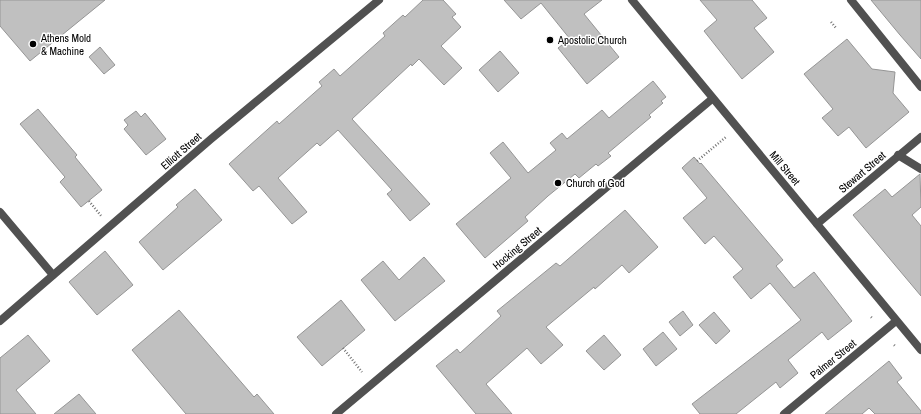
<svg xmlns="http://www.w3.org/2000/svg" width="921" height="414" font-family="'Archivo Narrow',sans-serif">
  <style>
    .building { fill: #c0c0c0; stroke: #959595 }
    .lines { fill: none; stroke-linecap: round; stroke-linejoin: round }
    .path { stroke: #737373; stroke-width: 2.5; stroke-dasharray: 1 2; stroke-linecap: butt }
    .service { stroke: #515151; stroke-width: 8 }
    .minor { stroke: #515151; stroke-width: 8 }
    .tertiary { stroke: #515151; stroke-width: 8 }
    .poi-dot { fill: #000; stroke: #fff; stroke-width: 1.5 }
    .labels { text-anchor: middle; stroke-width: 3; stroke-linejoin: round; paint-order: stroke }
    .poi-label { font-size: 11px; fill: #000; stroke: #fff; text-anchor: start }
    .street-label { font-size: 11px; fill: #000; stroke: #fff }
  </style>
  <rect width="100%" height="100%" fill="#fff"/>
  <g class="building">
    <polygon points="0,0 105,0 30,61 0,26"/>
    <polygon points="423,0 443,0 456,14 452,17 461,27 441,46 462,68 444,85 419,59 412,66 411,64 352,119 430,204 410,221 387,194 392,190 338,130 320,146 317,143 278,178 307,212 292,224 259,186 253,191 229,164 277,121 279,124 322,86 319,82 334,69 340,76 385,36 383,33 403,15 405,17"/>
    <polygon points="504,0 602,0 584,14 619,57 587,84 558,48 570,39 541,3 521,19"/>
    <polygon points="700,0 752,0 767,18 754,28 774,52 742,79 704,31 717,20"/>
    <polygon points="871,0 921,0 921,59 900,35"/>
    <polygon points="847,39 872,69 895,72 893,93 909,112 866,148 849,127 838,136 822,118 833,109 804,74"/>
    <polygon points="100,47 115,65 104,74 89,57"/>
    <polygon points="500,51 519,73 498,92 479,70"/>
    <polygon points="653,81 666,97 661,101 663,103 649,115 651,117 608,153 611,156 598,166 596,164 579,178 575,174 548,196 525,217 528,221 485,258 456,224 511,178 490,153 503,142 528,173 556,150 550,143 562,133 567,139 602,110 609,118"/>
    <polygon points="38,109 77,155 75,157 102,190 81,207 60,182 65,177 20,124"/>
    <polygon points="136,111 141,117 145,113 166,139 146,155 124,129 128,125 124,120"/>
    <polygon points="694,157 700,164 701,163 783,260 776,266 794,288 814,272 852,321 828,340 822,332 788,360 798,373 780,388 776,382 736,414 700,414 692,404 801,320 770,283 751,299 733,277 743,269 714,236 705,244 683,218 707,198 682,168"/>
    <polygon points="920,174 921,207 912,215 921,226 921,296 853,215 885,189 892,197"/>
    <polygon points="195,189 222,220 163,270 139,242 178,207 176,205"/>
    <polygon points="625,210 658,247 629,273 622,265 595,289 594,287 546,327 563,345 541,364 527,348 486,384 512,414 476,414 436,366 457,349 460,353 501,316 497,311 556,263 560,266"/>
    <polygon points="105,251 133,285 97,315 69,282"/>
    <polygon points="424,257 445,281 395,321 361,280 383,261 399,280"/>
    <polygon points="341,300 365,330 322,366 297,337"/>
    <polygon points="179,310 254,397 257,394 274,414 186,414 132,350"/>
    <polygon points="683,311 693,325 680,336 669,322"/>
    <polygon points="714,312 730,331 716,344 699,325"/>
    <polygon points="663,332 677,349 656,366 643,349"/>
    <polygon points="28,335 50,361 16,390 36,414 0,414 0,358"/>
    <polygon points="604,335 621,355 604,370 586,351"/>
    <polygon points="889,361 902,378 897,382 921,411 921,414 875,414 869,408 862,414 825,414"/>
    <polygon points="79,394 96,414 54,414"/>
  </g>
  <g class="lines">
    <g class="path">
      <polyline points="831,22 836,28"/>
      <polyline points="697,161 726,137"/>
      <polyline points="89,201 102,217"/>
      <polyline points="871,317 873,319"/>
      <polyline points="894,345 895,346"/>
      <polyline points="343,348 362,372"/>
    </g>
    <g class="service">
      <polyline points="898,155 921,169"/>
      <polyline points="0,212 53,275"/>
    </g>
    <g class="minor">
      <polyline points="851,0 921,87"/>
      <polyline points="817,224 921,137"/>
      <polyline points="0,321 211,139 379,0"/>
      <polyline points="336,414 712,99"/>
      <polyline points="784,414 896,321"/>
    </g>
    <polyline class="tertiary" points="632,0 921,350"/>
  </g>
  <g class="poi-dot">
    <circle cx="550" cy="40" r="4"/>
    <circle cx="33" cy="44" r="4"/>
    <circle cx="558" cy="183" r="4"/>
  </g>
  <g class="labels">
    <g class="poi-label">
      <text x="41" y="42">Athens Mold<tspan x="41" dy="13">&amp; Machine</tspan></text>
      <text x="558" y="44">Apostolic Church</text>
      <text x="566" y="187">Church of God</text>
    </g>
    <g class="street-label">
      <text transform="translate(181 151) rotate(-41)" y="4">Elliott Street</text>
      <text transform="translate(785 168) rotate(50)" y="4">Mill Street</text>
      <text transform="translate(862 172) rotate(-40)" y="4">Stewart Street</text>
      <text transform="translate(517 248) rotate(-40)" y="4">Hocking Street</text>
      <text transform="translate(833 359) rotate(-39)" y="4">Palmer Street</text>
    </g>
  </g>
</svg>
